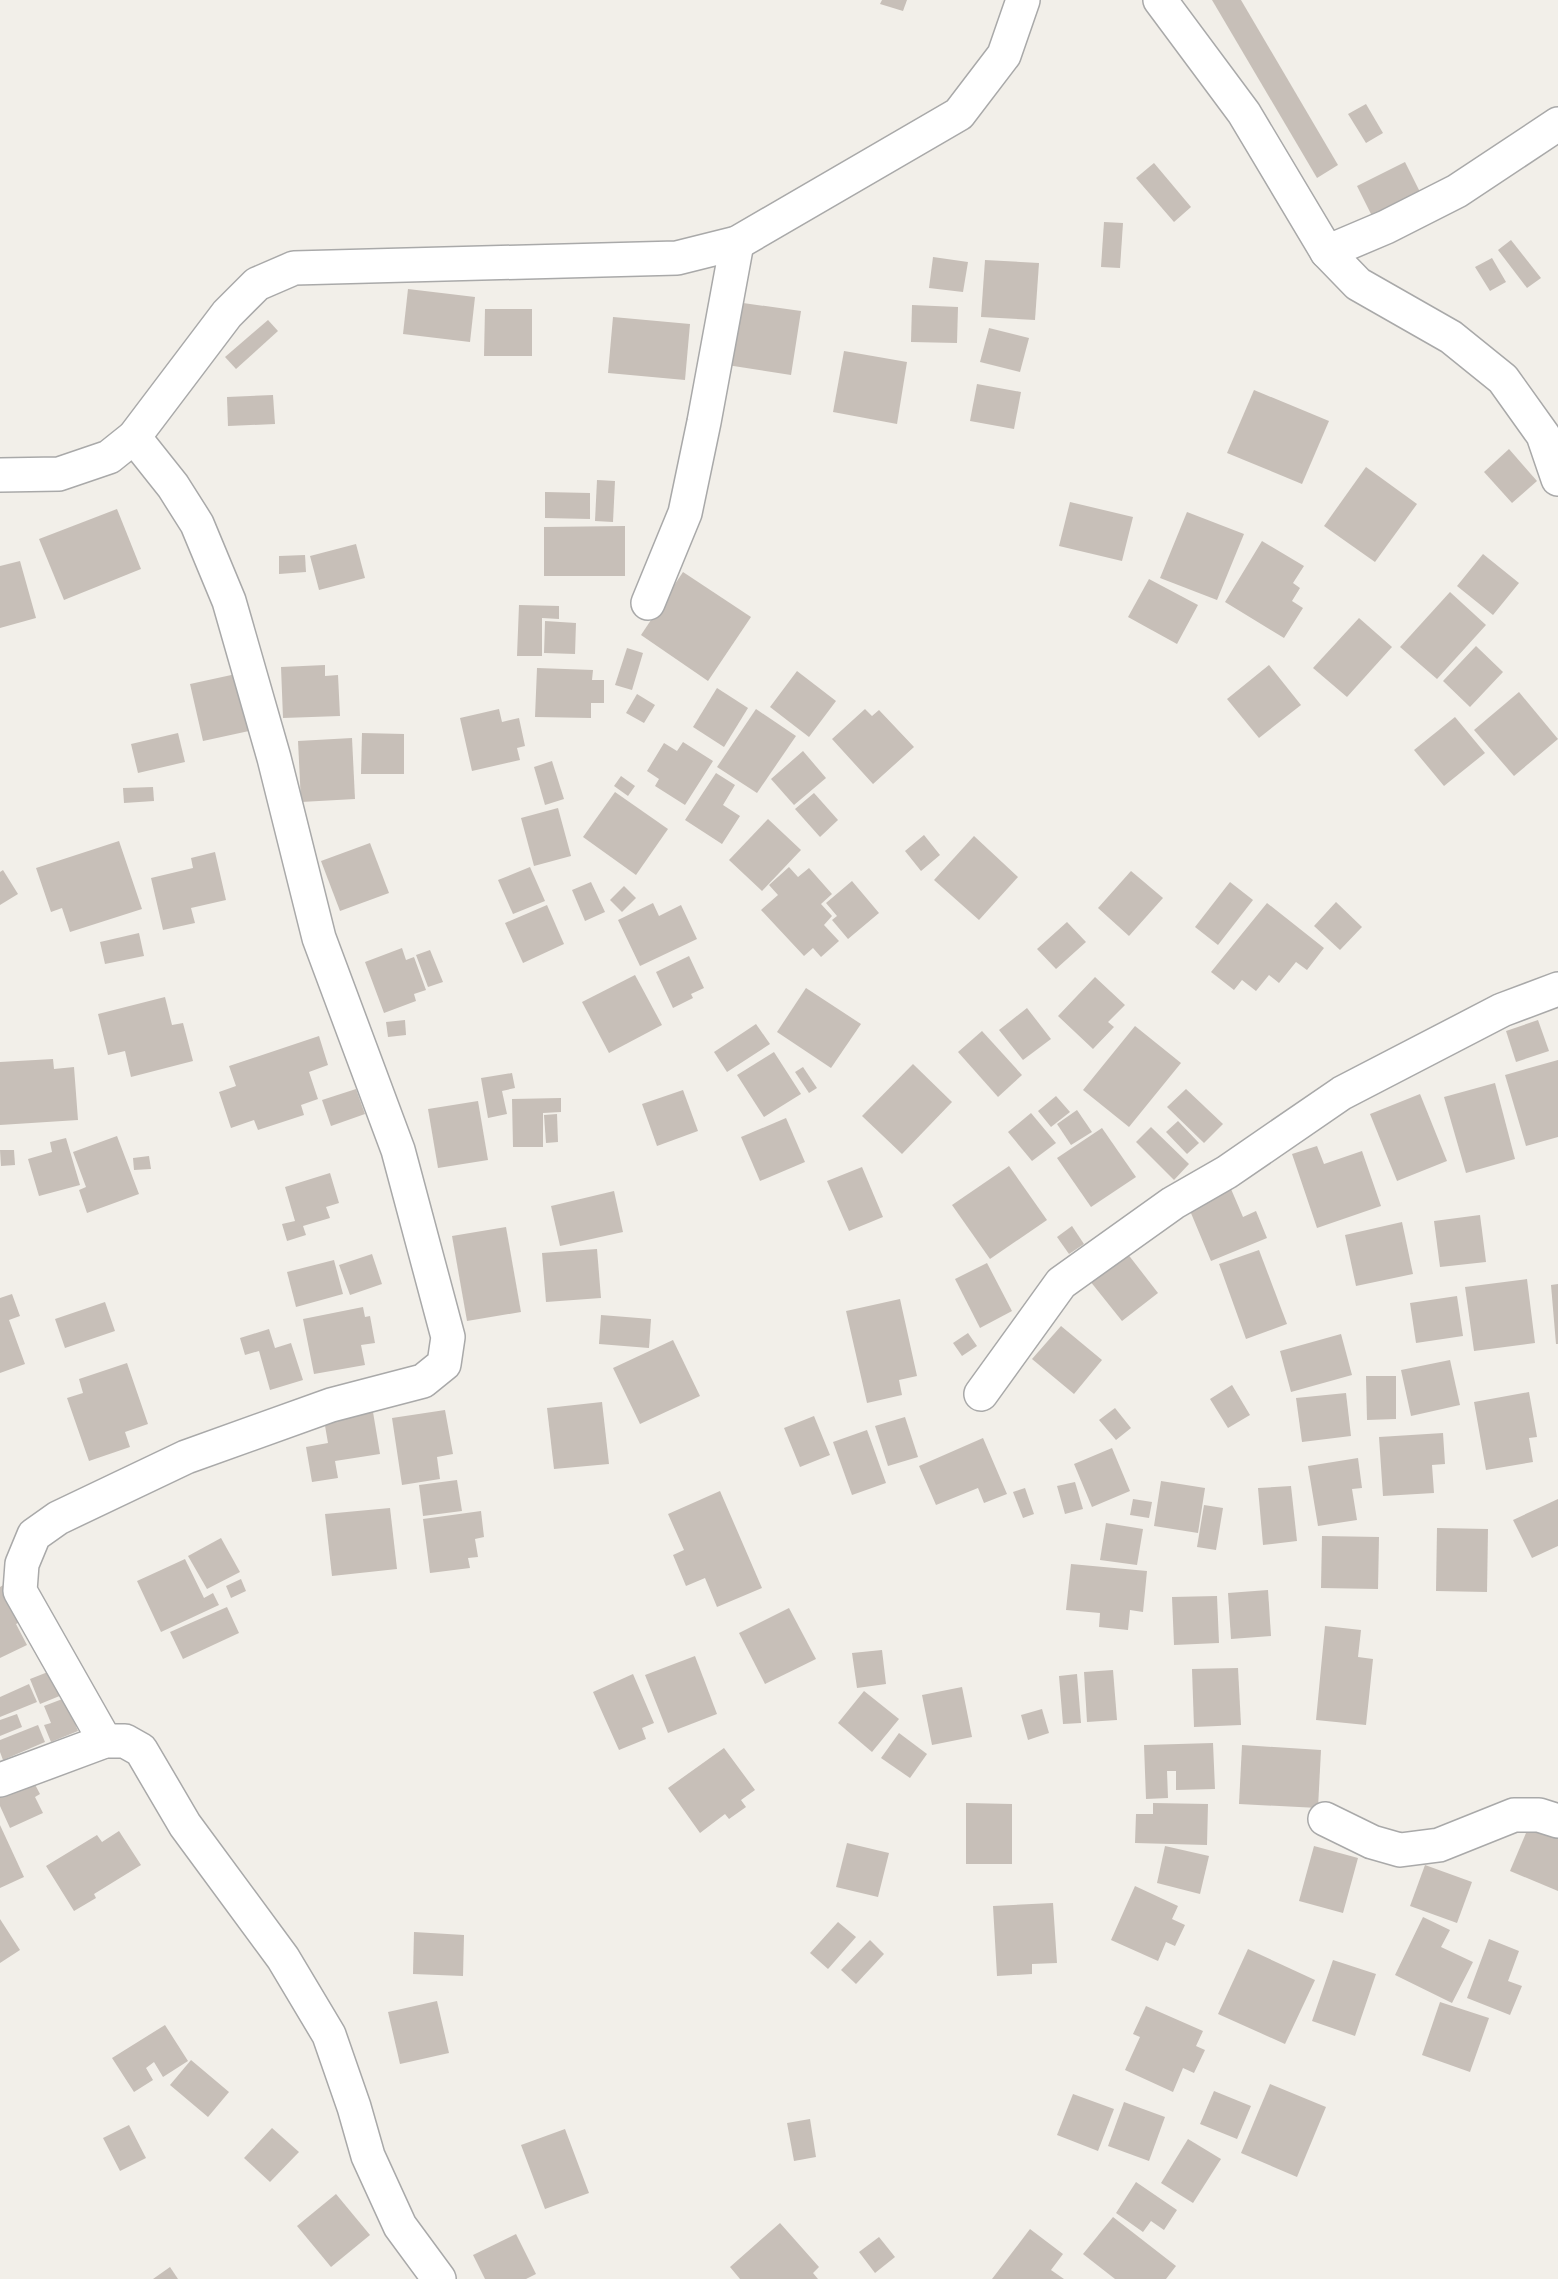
<svg xmlns="http://www.w3.org/2000/svg" width="1558" height="2279" font-family="Cabin,sans-serif">
  <style>
    .building { fill: #c7bfb8 }
    .lines { fill: none; stroke-linecap: round; stroke-linejoin: round }
    .street-casing { stroke: #a9a9a9; stroke-width: 36 }
    .street { stroke: #fff; stroke-width: 33 }
  </style>
  <rect width="100%" height="100%" fill="#f2efe9"/>
  <g class="building">
    <polygon points="882,0 907,0 903,11 880,4"/>
    <polygon points="1212,0 1241,0 1338,165 1317,178"/>
    <polygon points="1366,104 1383,133 1366,143 1348,114"/>
    <polygon points="1405,162 1423,198 1375,222 1357,186"/>
    <polygon points="1154,163 1191,207 1174,222 1136,178"/>
    <polygon points="1104,222 1123,223 1120,268 1101,267"/>
    <polygon points="1511,240 1541,278 1527,288 1498,250"/>
    <polygon points="933,257 968,262 963,292 929,288"/>
    <polygon points="1492,258 1506,282 1490,291 1475,267"/>
    <polygon points="985,260 1039,263 1035,320 981,317"/>
    <polygon points="408,289 475,297 470,342 403,334"/>
    <polygon points="736,302 801,311 791,375 727,365"/>
    <polygon points="912,305 958,307 957,343 911,342"/>
    <polygon points="485,309 532,309 532,356 484,356"/>
    <polygon points="613,317 690,324 685,380 608,373"/>
    <polygon points="268,320 278,331 236,369 225,357"/>
    <polygon points="989,328 1029,338 1020,372 980,362"/>
    <polygon points="844,351 907,362 897,424 833,412"/>
    <polygon points="977,384 1021,392 1014,429 970,421"/>
    <polygon points="1254,390 1329,421 1302,484 1227,453"/>
    <polygon points="273,395 275,424 228,426 227,397"/>
    <polygon points="1509,449 1537,481 1512,503 1484,472"/>
    <polygon points="1366,467 1417,504 1375,562 1324,526"/>
    <polygon points="597,480 615,481 613,522 595,521"/>
    <polygon points="545,492 590,493 590,519 545,518"/>
    <polygon points="1070,502 1133,517 1122,561 1059,546"/>
    <polygon points="117,509 141,569 64,600 39,539"/>
    <polygon points="1187,512 1244,534 1217,600 1160,578"/>
    <polygon points="625,526 625,576 544,576 544,527"/>
    <polygon points="1262,541 1304,566 1293,583 1300,588 1292,601 1303,608 1284,638 1225,602"/>
    <polygon points="356,544 365,578 319,590 310,556"/>
    <polygon points="1483,554 1519,583 1493,615 1457,586"/>
    <polygon points="305,555 306,572 279,574 279,556"/>
    <polygon points="20,561 36,618 0,628 0,566"/>
    <polygon points="683,572 751,617 708,681 641,635"/>
    <polygon points="1149,579 1198,605 1177,644 1128,617"/>
    <polygon points="1450,592 1486,625 1437,679 1400,647"/>
    <polygon points="519,605 559,606 559,619 542,618 542,656 517,656"/>
    <polygon points="1359,618 1392,647 1347,697 1313,668"/>
    <polygon points="545,621 576,623 575,654 544,653"/>
    <polygon points="1476,646 1503,672 1470,707 1443,681"/>
    <polygon points="627,648 643,653 632,690 615,685"/>
    <polygon points="325,665 325,676 338,675 340,716 283,718 281,667"/>
    <polygon points="1269,665 1301,705 1259,738 1227,699"/>
    <polygon points="537,668 593,670 592,680 604,680 604,703 591,703 591,718 535,717"/>
    <polygon points="797,671 836,701 809,737 770,707"/>
    <polygon points="236,674 249,731 203,741 190,684"/>
    <polygon points="717,688 748,708 724,747 693,727"/>
    <polygon points="1519,692 1558,739 1514,776 1474,730"/>
    <polygon points="637,694 655,705 644,723 626,713"/>
    <polygon points="499,709 502,722 519,718 525,746 517,748 520,760 472,771 460,718"/>
    <polygon points="756,709 796,736 757,793 717,767"/>
    <polygon points="865,709 872,716 879,710 914,747 873,784 832,739"/>
    <polygon points="1455,717 1485,753 1444,786 1414,750"/>
    <polygon points="178,733 185,762 138,773 131,744"/>
    <polygon points="362,733 404,734 404,774 361,774"/>
    <polygon points="352,738 355,799 301,802 298,741"/>
    <polygon points="683,742 713,761 685,805 655,786 659,779 647,771 664,743 677,751"/>
    <polygon points="803,751 826,778 794,805 771,779"/>
    <polygon points="552,761 564,799 545,805 534,767"/>
    <polygon points="716,773 735,785 723,805 740,816 722,844 685,820"/>
    <polygon points="621,776 635,786 628,796 614,786"/>
    <polygon points="153,787 154,801 124,803 123,788"/>
    <polygon points="615,792 668,829 636,875 583,837"/>
    <polygon points="814,793 838,820 820,837 795,809"/>
    <polygon points="558,808 571,856 534,866 521,818"/>
    <polygon points="768,819 801,850 762,891 729,860"/>
    <polygon points="924,835 940,855 921,871 905,851"/>
    <polygon points="974,836 1018,877 979,920 934,880"/>
    <polygon points="119,841 142,909 70,932 62,908 51,912 36,868"/>
    <polygon points="370,843 389,893 340,911 321,861"/>
    <polygon points="215,852 226,900 191,908 195,923 163,930 151,878 193,868 191,858"/>
    <polygon points="530,867 545,901 513,914 498,880"/>
    <polygon points="789,867 798,877 809,868 832,894 821,904 832,916 824,925 839,941 821,957 813,948 804,956 761,910 778,895 769,885"/>
    <polygon points="3,870 18,894 0,905 0,872"/>
    <polygon points="1131,871 1163,898 1129,936 1098,908"/>
    <polygon points="852,881 879,913 848,939 832,920 837,916 826,903"/>
    <polygon points="591,882 605,912 585,921 572,890"/>
    <polygon points="1230,882 1253,900 1218,945 1195,927"/>
    <polygon points="624,886 636,898 622,912 610,900"/>
    <polygon points="1336,902 1362,927 1340,950 1314,926"/>
    <polygon points="653,903 659,916 681,905 697,939 640,966 618,920"/>
    <polygon points="1267,903 1324,948 1307,970 1296,962 1279,983 1269,975 1256,991 1242,980 1234,990 1211,972"/>
    <polygon points="547,905 564,944 523,963 505,923"/>
    <polygon points="1067,922 1086,942 1056,969 1037,949"/>
    <polygon points="139,933 144,956 105,964 100,942"/>
    <polygon points="402,948 406,960 414,957 426,990 414,994 416,1001 384,1013 365,962"/>
    <polygon points="430,950 443,982 428,987 416,955"/>
    <polygon points="689,956 704,988 691,994 693,998 673,1008 656,972"/>
    <polygon points="635,975 662,1025 609,1053 582,1002"/>
    <polygon points="1095,977 1125,1005 1108,1022 1114,1027 1093,1049 1058,1016"/>
    <polygon points="806,988 861,1024 831,1068 777,1032"/>
    <polygon points="165,997 172,1025 183,1023 193,1061 131,1077 125,1051 108,1055 98,1014"/>
    <polygon points="1027,1008 1051,1039 1023,1060 999,1030"/>
    <polygon points="405,1020 406,1035 388,1037 386,1022"/>
    <polygon points="1538,1020 1549,1051 1516,1062 1506,1031"/>
    <polygon points="756,1024 770,1044 727,1072 714,1052"/>
    <polygon points="1135,1026 1181,1063 1129,1127 1083,1090"/>
    <polygon points="982,1031 1022,1075 998,1097 958,1052"/>
    <polygon points="319,1036 328,1065 309,1072 318,1099 301,1105 304,1115 258,1130 254,1120 231,1128 219,1092 236,1086 229,1066"/>
    <polygon points="774,1052 801,1094 764,1117 737,1075"/>
    <polygon points="53,1059 54,1069 74,1067 78,1120 0,1125 0,1062"/>
    <polygon points="1558,1060 1558,1137 1526,1146 1505,1075"/>
    <polygon points="913,1064 952,1102 902,1154 862,1116"/>
    <polygon points="803,1067 817,1088 809,1093 795,1072"/>
    <polygon points="512,1073 515,1088 502,1091 507,1114 488,1118 481,1078"/>
    <polygon points="1495,1083 1515,1159 1466,1173 1444,1097"/>
    <polygon points="356,1089 365,1114 331,1126 322,1100"/>
    <polygon points="1186,1089 1223,1124 1204,1143 1167,1107"/>
    <polygon points="683,1090 698,1131 657,1146 642,1104"/>
    <polygon points="1420,1094 1447,1161 1397,1181 1370,1114"/>
    <polygon points="1056,1096 1070,1112 1051,1127 1038,1111"/>
    <polygon points="561,1098 561,1112 543,1113 543,1147 513,1147 512,1099"/>
    <polygon points="478,1101 488,1160 438,1168 428,1109"/>
    <polygon points="1077,1110 1092,1132 1071,1145 1057,1124"/>
    <polygon points="1031,1113 1056,1143 1032,1161 1008,1132"/>
    <polygon points="557,1114 558,1142 546,1143 544,1115"/>
    <polygon points="786,1118 805,1162 760,1181 741,1137"/>
    <polygon points="1178,1121 1199,1143 1187,1154 1166,1132"/>
    <polygon points="1151,1127 1189,1164 1174,1180 1136,1142"/>
    <polygon points="1102,1128 1136,1177 1091,1207 1057,1158"/>
    <polygon points="117,1136 139,1194 87,1213 79,1190 86,1187 73,1152"/>
    <polygon points="66,1138 80,1185 39,1196 28,1159 52,1152 50,1142"/>
    <polygon points="1317,1146 1324,1164 1362,1151 1381,1206 1317,1228 1292,1154"/>
    <polygon points="0,1150 14,1150 15,1165 1,1166"/>
    <polygon points="149,1156 151,1169 134,1170 133,1158"/>
    <polygon points="1009,1166 1047,1220 990,1259 952,1205"/>
    <polygon points="862,1167 883,1217 849,1231 827,1181"/>
    <polygon points="330,1173 339,1203 326,1207 330,1218 303,1226 306,1235 287,1241 282,1224 295,1221 285,1187"/>
    <polygon points="1231,1189 1243,1217 1256,1211 1267,1238 1211,1261 1188,1206"/>
    <polygon points="614,1191 623,1232 560,1246 551,1206"/>
    <polygon points="1480,1215 1486,1262 1440,1267 1434,1221"/>
    <polygon points="1402,1222 1413,1274 1356,1286 1345,1235"/>
    <polygon points="1072,1226 1084,1244 1069,1254 1057,1237"/>
    <polygon points="506,1227 521,1312 467,1321 452,1236"/>
    <polygon points="597,1249 601,1298 546,1302 542,1253"/>
    <polygon points="1259,1250 1287,1324 1246,1339 1219,1264"/>
    <polygon points="1127,1253 1158,1293 1122,1321 1090,1281"/>
    <polygon points="372,1254 382,1284 350,1295 339,1265"/>
    <polygon points="334,1260 343,1294 296,1307 287,1272"/>
    <polygon points="987,1263 1012,1311 980,1328 955,1279"/>
    <polygon points="1527,1279 1535,1343 1474,1351 1465,1287"/>
    <polygon points="1558,1284 1558,1344 1556,1344 1551,1285"/>
    <polygon points="12,1294 20,1316 9,1320 25,1364 0,1373 0,1298"/>
    <polygon points="1457,1296 1463,1336 1416,1343 1410,1303"/>
    <polygon points="900,1299 917,1376 899,1380 902,1395 867,1403 846,1311"/>
    <polygon points="105,1302 115,1331 65,1348 55,1319"/>
    <polygon points="363,1307 365,1317 370,1316 375,1343 361,1345 365,1365 314,1374 303,1319"/>
    <polygon points="601,1315 651,1319 649,1348 599,1344"/>
    <polygon points="1061,1326 1102,1360 1074,1394 1032,1359"/>
    <polygon points="269,1329 275,1348 291,1343 303,1380 270,1390 259,1351 245,1355 240,1338"/>
    <polygon points="968,1333 977,1346 962,1356 953,1343"/>
    <polygon points="1341,1334 1352,1375 1291,1392 1280,1351"/>
    <polygon points="673,1340 700,1396 640,1424 613,1368"/>
    <polygon points="1450,1360 1460,1405 1411,1416 1401,1370"/>
    <polygon points="127,1363 148,1424 125,1432 130,1447 89,1461 67,1398 83,1393 79,1379"/>
    <polygon points="1366,1376 1396,1376 1396,1419 1367,1420"/>
    <polygon points="1232,1385 1250,1415 1228,1428 1210,1399"/>
    <polygon points="1529,1392 1537,1437 1529,1438 1533,1462 1486,1470 1474,1402"/>
    <polygon points="1346,1393 1351,1436 1302,1442 1296,1398"/>
    <polygon points="602,1402 609,1464 554,1469 547,1408"/>
    <polygon points="372,1406 380,1454 335,1461 338,1478 312,1482 306,1447 328,1443 323,1414"/>
    <polygon points="1115,1408 1131,1428 1116,1440 1099,1420"/>
    <polygon points="445,1410 453,1454 437,1457 440,1479 402,1485 392,1418"/>
    <polygon points="814,1416 830,1455 800,1467 784,1428"/>
    <polygon points="905,1417 918,1457 888,1466 875,1426"/>
    <polygon points="867,1430 886,1483 852,1495 833,1442"/>
    <polygon points="1443,1433 1445,1464 1432,1465 1434,1493 1383,1496 1379,1437"/>
    <polygon points="983,1438 1007,1494 984,1503 978,1488 936,1505 919,1466"/>
    <polygon points="1112,1448 1130,1491 1092,1507 1074,1464"/>
    <polygon points="1358,1458 1362,1488 1352,1489 1357,1520 1318,1526 1308,1466"/>
    <polygon points="457,1480 462,1511 423,1516 419,1485"/>
    <polygon points="1161,1481 1205,1488 1198,1533 1154,1526"/>
    <polygon points="1075,1482 1083,1509 1065,1514 1057,1486"/>
    <polygon points="1291,1486 1297,1541 1263,1545 1258,1488"/>
    <polygon points="1025,1488 1034,1514 1023,1518 1013,1492"/>
    <polygon points="720,1491 762,1588 717,1607 705,1578 686,1586 673,1555 684,1550 668,1514"/>
    <polygon points="1133,1499 1152,1502 1149,1518 1130,1515"/>
    <polygon points="1558,1499 1558,1546 1532,1558 1513,1520"/>
    <polygon points="1204,1505 1223,1508 1216,1550 1197,1547"/>
    <polygon points="390,1508 397,1569 332,1576 325,1514"/>
    <polygon points="481,1511 484,1537 475,1539 478,1557 468,1558 470,1568 430,1573 423,1519"/>
    <polygon points="1106,1523 1143,1529 1137,1565 1100,1560"/>
    <polygon points="1437,1528 1488,1529 1487,1592 1436,1591"/>
    <polygon points="1322,1536 1379,1537 1378,1589 1321,1588"/>
    <polygon points="221,1538 240,1572 207,1589 188,1556"/>
    <polygon points="185,1559 204,1598 213,1593 219,1605 161,1632 137,1581"/>
    <polygon points="1071,1564 1147,1571 1143,1612 1130,1610 1128,1630 1099,1627 1100,1613 1066,1610"/>
    <polygon points="241,1579 246,1591 231,1598 226,1586"/>
    <polygon points="5,1584 22,1621 16,1624 27,1645 0,1658 0,1587"/>
    <polygon points="1268,1590 1271,1636 1231,1639 1228,1593"/>
    <polygon points="1217,1596 1219,1643 1174,1645 1172,1597"/>
    <polygon points="227,1607 239,1633 183,1659 170,1632"/>
    <polygon points="789,1608 816,1659 765,1684 739,1633"/>
    <polygon points="1325,1626 1361,1630 1358,1657 1373,1659 1366,1725 1316,1720"/>
    <polygon points="882,1650 886,1684 857,1688 852,1653"/>
    <polygon points="695,1656 717,1714 668,1733 645,1675"/>
    <polygon points="1238,1668 1241,1725 1194,1727 1192,1669"/>
    <polygon points="53,1670 62,1695 40,1704 30,1679"/>
    <polygon points="1113,1670 1117,1720 1087,1722 1084,1672"/>
    <polygon points="633,1674 654,1723 642,1728 646,1739 619,1750 593,1692"/>
    <polygon points="1077,1674 1081,1723 1063,1724 1059,1676"/>
    <polygon points="29,1684 37,1702 0,1717 0,1697"/>
    <polygon points="962,1687 972,1737 932,1745 922,1695"/>
    <polygon points="864,1691 899,1719 872,1752 838,1723"/>
    <polygon points="65,1698 78,1731 51,1742 44,1725 51,1723 44,1706"/>
    <polygon points="1042,1709 1049,1733 1028,1740 1021,1715"/>
    <polygon points="17,1714 22,1727 0,1736 0,1720"/>
    <polygon points="38,1725 45,1742 3,1760 0,1752 0,1740"/>
    <polygon points="899,1733 927,1754 910,1778 881,1758"/>
    <polygon points="1213,1743 1215,1789 1176,1790 1176,1771 1167,1771 1168,1798 1146,1799 1144,1745"/>
    <polygon points="1242,1745 1321,1750 1318,1808 1239,1804"/>
    <polygon points="724,1748 755,1790 741,1800 746,1807 729,1819 725,1814 700,1833 668,1788"/>
    <polygon points="31,1777 40,1794 35,1797 43,1813 10,1828 0,1806 0,1791"/>
    <polygon points="966,1803 1012,1804 1012,1864 966,1864"/>
    <polygon points="1153,1803 1208,1804 1207,1845 1135,1843 1136,1814 1153,1814"/>
    <polygon points="1531,1821 1558,1832 1558,1891 1510,1871"/>
    <polygon points="0,1825 24,1877 0,1888"/>
    <polygon points="119,1831 141,1865 94,1894 96,1898 74,1911 46,1866 97,1835 102,1842"/>
    <polygon points="847,1843 889,1853 878,1897 836,1887"/>
    <polygon points="1165,1846 1209,1856 1200,1894 1157,1883"/>
    <polygon points="1314,1846 1358,1858 1343,1913 1299,1901"/>
    <polygon points="1425,1865 1472,1882 1457,1923 1410,1906"/>
    <polygon points="1135,1886 1178,1906 1172,1919 1185,1925 1175,1946 1166,1942 1158,1961 1111,1940"/>
    <polygon points="1053,1903 1057,1963 1032,1964 1032,1974 997,1976 993,1906"/>
    <polygon points="1423,1917 1450,1930 1441,1947 1473,1962 1452,2003 1395,1975"/>
    <polygon points="0,1919 20,1950 0,1963"/>
    <polygon points="838,1922 856,1937 828,1969 810,1953"/>
    <polygon points="414,1932 464,1935 463,1976 413,1974"/>
    <polygon points="1489,1939 1519,1951 1508,1981 1522,1986 1510,2015 1467,1998"/>
    <polygon points="870,1940 884,1954 856,1984 841,1970"/>
    <polygon points="1248,1949 1315,1980 1285,2044 1218,2014"/>
    <polygon points="1333,1960 1376,1974 1355,2036 1312,2021"/>
    <polygon points="437,2001 449,2053 400,2064 388,2012"/>
    <polygon points="1440,2002 1489,2018 1470,2072 1422,2055"/>
    <polygon points="1146,2006 1203,2031 1196,2046 1205,2050 1194,2073 1183,2068 1173,2092 1125,2070 1140,2037 1133,2034"/>
    <polygon points="165,2025 188,2061 163,2077 154,2062 146,2068 153,2080 134,2092 112,2058"/>
    <polygon points="191,2060 229,2092 208,2117 170,2085"/>
    <polygon points="1270,2084 1326,2107 1297,2177 1241,2153"/>
    <polygon points="1214,2091 1251,2106 1237,2139 1200,2124"/>
    <polygon points="1073,2094 1114,2109 1098,2151 1057,2135"/>
    <polygon points="1124,2102 1165,2117 1149,2161 1108,2146"/>
    <polygon points="810,2119 816,2157 794,2161 787,2123"/>
    <polygon points="129,2125 146,2158 120,2171 103,2138"/>
    <polygon points="272,2128 299,2152 270,2182 244,2158"/>
    <polygon points="565,2129 589,2193 545,2209 521,2145"/>
    <polygon points="1188,2139 1221,2159 1193,2203 1161,2183"/>
    <polygon points="1136,2182 1177,2210 1164,2230 1151,2221 1143,2232 1116,2213"/>
    <polygon points="336,2194 370,2235 331,2267 297,2226"/>
    <polygon points="1113,2217 1176,2266 1166,2279 1115,2279 1083,2254"/>
    <polygon points="780,2223 819,2267 813,2273 818,2279 740,2279 730,2267"/>
    <polygon points="1030,2229 1063,2254 1051,2270 1064,2279 992,2279"/>
    <polygon points="516,2234 536,2274 526,2279 485,2279 473,2255"/>
    <polygon points="879,2237 895,2257 875,2273 859,2252"/>
    <polygon points="170,2267 178,2279 153,2279"/>
  </g>
  <g class="lines">
    <g class="street-casing">
      <g id="street">
        <polyline points="1160,0 1244,113 1327,252 1358,284 1451,337 1503,379 1543,435 1558,479"/>
        <polyline points="1327,252 1386,227 1457,191 1558,124"/>
        <polyline points="0,475 59,474 109,457 134,437 227,314 257,284 294,268 677,258 737,243 959,114 1004,55 1023,0"/>
        <polyline points="648,603 685,513 704,422 737,243"/>
        <polyline points="981,1394 1061,1283 1173,1203 1227,1172 1342,1093 1502,1010 1558,989"/>
        <polyline points="105,1741 20,1591 22,1564 34,1535 58,1518 186,1457 331,1405 423,1381 444,1364 448,1337 398,1150 319,938 274,758 229,601 197,524 173,486 134,437"/>
        <polyline points="0,1780 105,1741 125,1741 141,1750 185,1825 283,1958 329,2035 354,2107 368,2156 400,2226 439,2279"/>
        <polyline points="1325,1819 1372,1842 1400,1850 1439,1845 1514,1815 1539,1815 1558,1821"/>
      </g>
    </g>
    <use href="#street" class="street"/>
  </g>
</svg>
